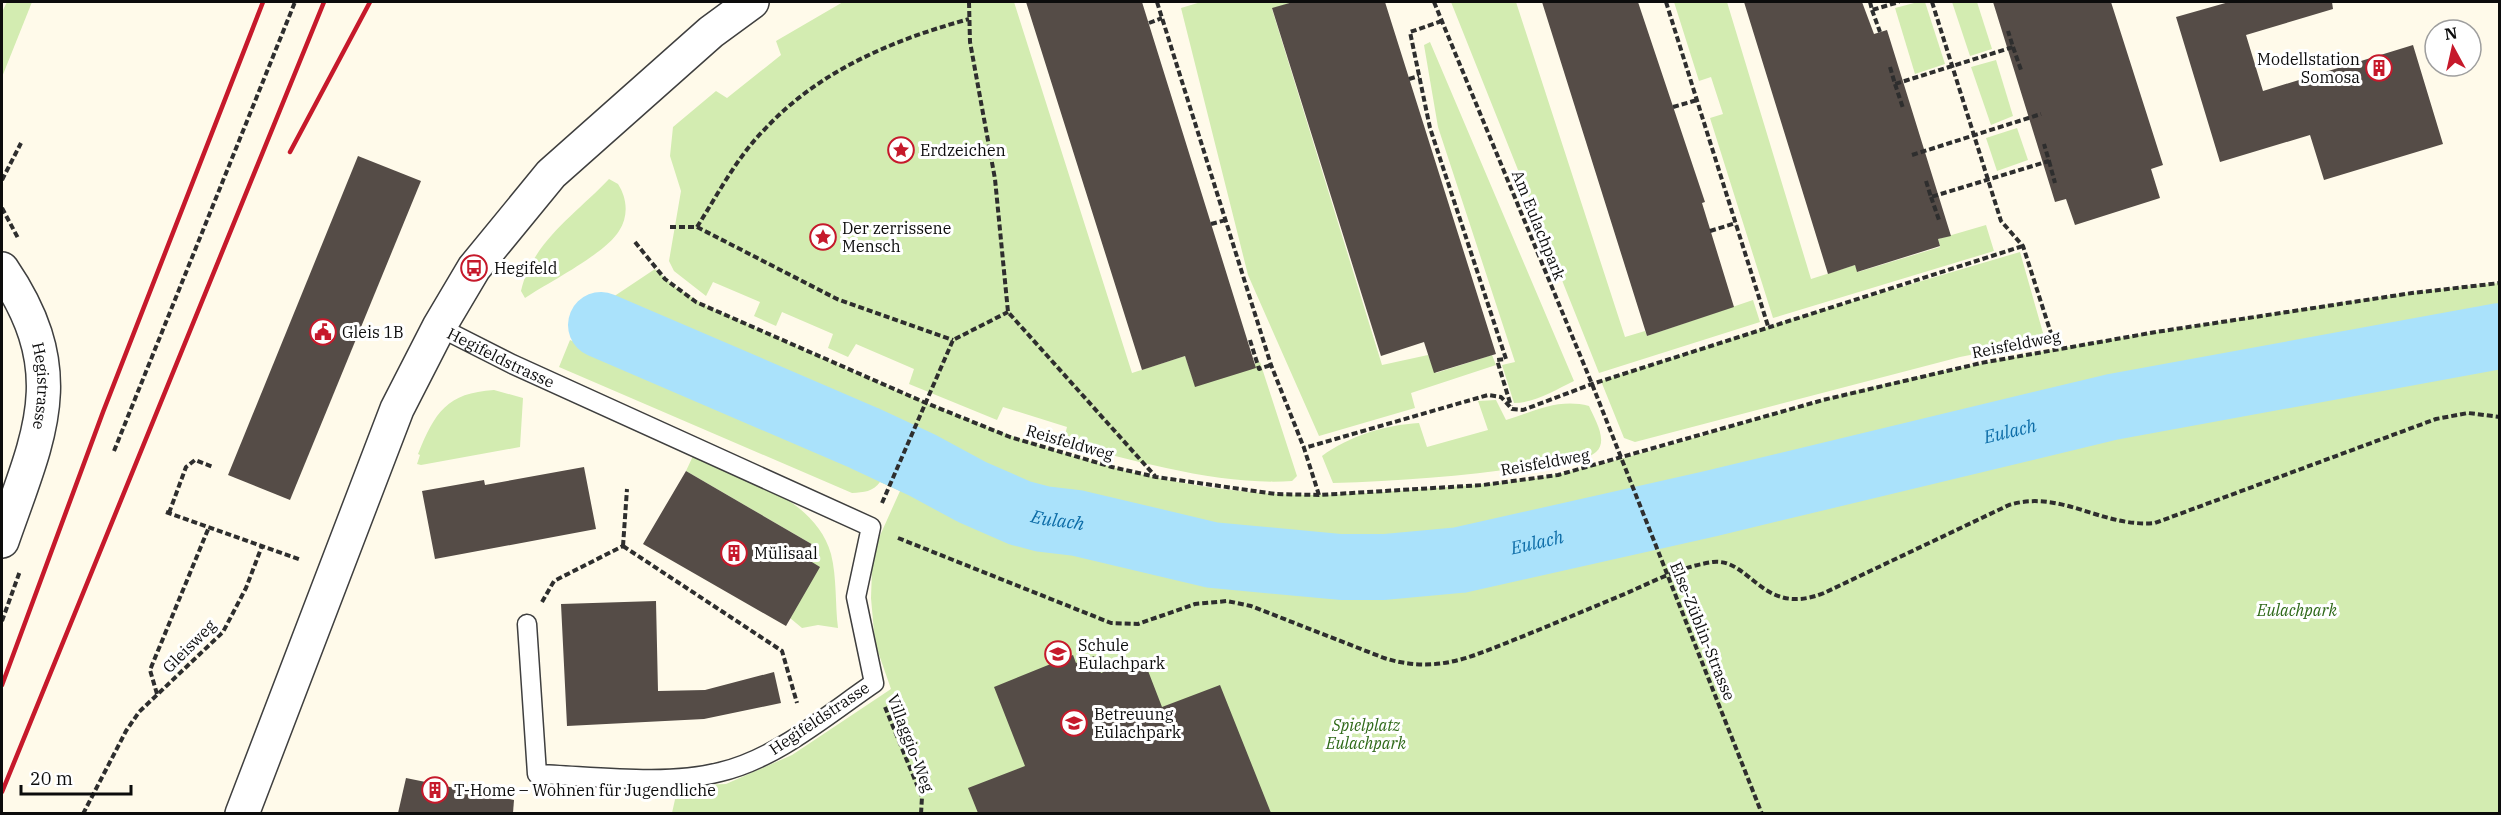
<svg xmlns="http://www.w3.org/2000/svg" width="2501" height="815" font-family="'IBM Plex Serif',serif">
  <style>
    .green { fill: #d3ecb1 }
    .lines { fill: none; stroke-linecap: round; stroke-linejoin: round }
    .river { stroke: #aae2fb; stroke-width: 66 }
    .building { fill: #554c47 }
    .lane-casing { stroke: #3f3f3f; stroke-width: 21 }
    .street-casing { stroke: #3f3f3f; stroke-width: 36 }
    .path { stroke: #2e2e2e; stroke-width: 4; stroke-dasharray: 6 3; stroke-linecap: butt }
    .lane { stroke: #fff; stroke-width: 18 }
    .street { stroke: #fff; stroke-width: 33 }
    .rail { stroke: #c6192b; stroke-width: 4.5 }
    .labels { text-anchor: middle; stroke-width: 6; stroke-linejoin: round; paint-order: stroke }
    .poi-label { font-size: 16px; fill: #0c0c0c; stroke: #fff; text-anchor: start }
    .street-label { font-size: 16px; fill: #0c0c0c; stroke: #fff }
    .park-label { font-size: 16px; font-style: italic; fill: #2d6817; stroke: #fff }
    .water-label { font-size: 18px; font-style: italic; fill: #0c6ca7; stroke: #fff }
  </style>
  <rect width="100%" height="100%" fill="#fffaea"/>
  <g class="green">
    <polygon points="7,2 32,2 2,77 2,12"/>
    <path d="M843,2h171l118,371 53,-17 9,26 66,-20 37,114 -5,5c-73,5 -158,-21 -229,-38l4,-16 -64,-20 -6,13 -88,-36 5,-15 -58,-25 -8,13 -20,-9 5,-14 -51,-22 -6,14 -22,-10 6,-14 -47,-20 -7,14 -32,-25 -5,-10 12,-70 -11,-35 3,-29 43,-36 11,7 54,-43 -5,-14z"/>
    <polygon points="1201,2 1293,2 1272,9 1382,365 1428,355 1436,373 1492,355 1496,365 1411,393 1415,408 1319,436 1248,275 1181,8"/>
    <polygon points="1451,2 1516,2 1625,337 1645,331 1647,336 1753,300 1760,322 1599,373"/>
    <polygon points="1674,2 1727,2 1811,279 1855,265 1858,272 1940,247 1938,239 1986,225 1994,251 1773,318 1710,118 1723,114 1711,77 1699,81"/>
    <polygon points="1918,2 1925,2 1945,64 1915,74 1895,8"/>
    <polygon points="1952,2 1977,2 1992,49 1970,56"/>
    <path d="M1430,42l144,339c-19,9 -39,22 -60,22l-12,-38 13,-3 -77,-235 -14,-82z"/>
    <polygon points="1996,60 2013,116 1991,125 1971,67"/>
    <polygon points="2017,128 2028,160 1997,171 1986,138"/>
    <path d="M609,179l9,5c9,14 11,32 1,47 -14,23 -70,51 -94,67l-4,-7c11,-49 55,-77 88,-112z"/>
    <polygon points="2020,252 2045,340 1960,357 1635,442 1624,438 1601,381 1789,320"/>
    <path d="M655,269l20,18 33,20c183,80 367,176 570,187 52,3 105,-2 157,-6 43,-3 87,-6 129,-15 106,-24 208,-62 313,-87 124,-29 249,-50 374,-69 83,-13 165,-27 248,-34v530h-1827l6,-27 48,-2 66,-29 99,-66 -16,-46 -4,-45 1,-29 6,-29 22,-49 -20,-9c-7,10 -16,10 -28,11l-293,-126 11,-27 22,9 21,-52z"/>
    <path d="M494,390l29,8 -3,49 -99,18 -4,-1 3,-9 -2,-1c17,-42 29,-61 76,-64z"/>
    <path d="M1496,400l10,20c29,-9 53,-22 83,-14 5,12 20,35 7,46 -10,9 -32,9 -44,11 -73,12 -145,18 -219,20l-11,-27c27,-20 63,-31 97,-33l8,24 61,-17 -10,-29z"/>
    <path d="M693,456c48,21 122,41 138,98 6,24 4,50 7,74l-20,-3 -16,3 -12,-10 17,-59 8,-13 -129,-75z"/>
  </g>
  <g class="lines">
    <path class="river" id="s1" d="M601,325l263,113 58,27 50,27 48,21 23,6 34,4 135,32 129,12h43l76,-7 249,-56 403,-97 388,-71"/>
  </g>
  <g class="building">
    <polygon points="1026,2 1142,2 1256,368 1195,387 1185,356 1142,370"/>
    <polygon points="1293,2 1385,2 1496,354 1434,373 1424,342 1381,356 1272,8"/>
    <polygon points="1542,2 1638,2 1705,202 1702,203 1734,307 1647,336"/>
    <polygon points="1744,2 1862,2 1874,34 1887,30 1951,236 1938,239 1940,246 1857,272 1855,265 1828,274"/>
    <polygon points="1993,2 2111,2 2163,165 2151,169 2160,198 2075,225 2066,199 2055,202"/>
    <polygon points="2229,2 2332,2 2333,9 2246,35 2263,91 2413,45 2443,144 2324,180 2310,135 2220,162 2176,17"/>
    <polygon points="358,156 421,181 290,500 228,475"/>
    <polygon points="584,467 596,529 435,559 422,491 484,480 485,485"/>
    <polygon points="686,471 815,546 807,559 820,567 786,626 643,544"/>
    <polygon points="656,601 658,691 705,690 774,672 781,703 704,719 567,726 561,604"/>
    <polygon points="1073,655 1076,663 1094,656 1101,673 1122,664 1125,671 1145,663 1162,707 1220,685 1271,813 978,813 968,788 1025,766 994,687"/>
    <polygon points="406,778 514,800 513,813 398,813"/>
  </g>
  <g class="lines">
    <g class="lane-casing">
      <g id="lane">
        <path id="s2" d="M439,327l73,37 359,163 -15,70 18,86c-47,32 -98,76 -154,89 -55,14 -127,4 -183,2l-10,-150"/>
      </g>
    </g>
    <g class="street-casing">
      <g id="street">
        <path id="s3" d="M2,269c71,104 37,166 0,272"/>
        <polyline points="242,814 397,409 439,327 474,268 551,174 711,32 752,2"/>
      </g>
    </g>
    <g class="path">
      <polyline points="969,2 970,42 995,179 1008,312 1155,476"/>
      <polyline points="1157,2 1271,365 1304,448"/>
      <polyline points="1434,2 1592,384 1762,814"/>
      <polyline points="1666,2 1768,326"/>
      <polyline points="1870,2 1872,10 1899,2"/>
      <polyline points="1932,2 2001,221 2023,246 2056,349"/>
      <polyline points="1872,10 1880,32"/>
      <polyline points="1442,21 1410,32 1430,128 1506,359 1497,360 1511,406"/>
      <polyline points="1149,23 1162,18"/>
      <polyline points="2013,47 2021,70"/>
      <polyline points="1890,67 1895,84 2013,47 2008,31"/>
      <polyline points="1409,79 1419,76"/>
      <polyline points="1895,84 1903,108"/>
      <polyline points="1673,107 1697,100"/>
      <polyline points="1912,155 2041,114"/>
      <polyline points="2049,161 2055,183"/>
      <polyline points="2,180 21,143"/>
      <polyline points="1926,181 1931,197 2049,161 2044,144"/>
      <polyline points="1931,197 1939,220"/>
      <polyline points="2,208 18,238"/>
      <polyline points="1211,224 1226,220"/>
      <path d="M670,227h27c21,-33 40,-70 68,-98 55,-59 128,-89 204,-110"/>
      <polyline points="697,227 837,299 953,340"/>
      <polyline points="1710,231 1736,223"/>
      <polyline points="635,242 665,279 696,302 926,403 1010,437 1112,467 1156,477 1276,494 1319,495 1483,485 1558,475 1823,400 1981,363 2156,332 2412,293 2500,283"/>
      <polyline points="1250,340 1259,369 1271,365"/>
      <polyline points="114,451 295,2"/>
      <polyline points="1319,495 1304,448 1488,395 1501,397 1512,409 1523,410 1592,384 2023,246"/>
      <polyline points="882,503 953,340 1008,312"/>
      <polyline points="166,512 301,560"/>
      <polyline points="169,513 186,467 195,460 213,467"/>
      <path d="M898,538l213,85 27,1 57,-20 32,-3 24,5 133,52c32,10 60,8 91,-3 51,-19 101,-41 152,-62 27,-12 56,-27 86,-31 38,-4 49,56 111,31l185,-88c52,-16 93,23 146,18l281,-104 32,-6 32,4"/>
      <polyline points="623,546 782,651 797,703"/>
      <polyline points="623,546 627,489"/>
      <polyline points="542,602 554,581 623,546"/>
      <polyline points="2,621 20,571"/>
      <polyline points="157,694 150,670 209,527"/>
      <polyline points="885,707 922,797 921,814"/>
      <polyline points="83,814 126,731 139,712 223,632 246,588 262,546"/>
    </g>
    <use href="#lane" class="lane"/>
    <use href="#street" class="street"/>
    <g class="rail">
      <polyline points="290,152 370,2"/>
      <polyline points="2,685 103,412 263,2"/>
      <polyline points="2,792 324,2"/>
    </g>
  </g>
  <defs>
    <g id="building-ring" transform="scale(1.35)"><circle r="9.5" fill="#fff" stroke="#c6192b" stroke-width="1.5"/><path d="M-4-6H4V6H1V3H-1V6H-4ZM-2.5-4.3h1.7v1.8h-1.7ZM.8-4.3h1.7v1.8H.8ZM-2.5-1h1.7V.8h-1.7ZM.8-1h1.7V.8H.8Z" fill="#c6192b"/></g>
    <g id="sight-ring" transform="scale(1.35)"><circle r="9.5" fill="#fff" stroke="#c6192b" stroke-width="1.5"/><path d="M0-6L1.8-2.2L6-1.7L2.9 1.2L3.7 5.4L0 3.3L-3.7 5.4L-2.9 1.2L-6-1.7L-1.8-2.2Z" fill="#c6192b"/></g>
    <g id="bus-ring" transform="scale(1.35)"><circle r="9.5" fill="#fff" stroke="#c6192b" stroke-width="1.5"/><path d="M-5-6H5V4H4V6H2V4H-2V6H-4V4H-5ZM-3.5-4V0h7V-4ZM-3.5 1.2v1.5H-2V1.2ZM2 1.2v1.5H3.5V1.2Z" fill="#c6192b"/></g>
    <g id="civic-ring" transform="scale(1.35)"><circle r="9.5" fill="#fff" stroke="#c6192b" stroke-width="1.5"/><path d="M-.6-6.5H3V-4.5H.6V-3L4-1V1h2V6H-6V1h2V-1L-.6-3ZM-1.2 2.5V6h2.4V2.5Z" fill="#c6192b"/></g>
    <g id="school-ring" transform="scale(1.35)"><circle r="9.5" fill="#fff" stroke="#c6192b" stroke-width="1.5"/><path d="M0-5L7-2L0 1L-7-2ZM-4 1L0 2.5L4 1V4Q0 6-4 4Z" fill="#c6192b"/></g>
  </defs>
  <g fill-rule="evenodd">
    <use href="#building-ring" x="2379" y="68"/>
    <use href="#sight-ring" x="901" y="150"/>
    <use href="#sight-ring" x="823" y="237"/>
    <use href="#bus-ring" x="474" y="268"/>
    <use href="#civic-ring" x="323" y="332"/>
    <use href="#building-ring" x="734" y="553"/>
    <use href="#school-ring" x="1058" y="654"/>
    <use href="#school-ring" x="1074" y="723"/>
    <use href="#building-ring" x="435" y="790"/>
  </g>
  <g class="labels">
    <g class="poi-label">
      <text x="2360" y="65" text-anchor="end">Modellstation<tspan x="2360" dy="18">Somosa</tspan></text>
      <text x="920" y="156">Erdzeichen</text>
      <text x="842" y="234">Der zerrissene<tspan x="842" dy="18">Mensch</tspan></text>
      <text x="494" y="274">Hegifeld</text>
      <text x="342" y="338">Gleis 1B</text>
      <text x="754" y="559">Mülisaal</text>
      <text x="1078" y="651">Schule<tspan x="1078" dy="18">Eulachpark</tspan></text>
      <text x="1094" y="720">Betreuung<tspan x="1094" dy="18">Eulachpark</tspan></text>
      <text x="454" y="796">T-Home – Wohnen für Jugendliche</text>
    </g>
    <g class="street-label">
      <text transform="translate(1539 225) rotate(68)" y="6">Am Eulachpark</text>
      <text transform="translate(2016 344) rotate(-11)" y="6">Reisfeldweg</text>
      <text dy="6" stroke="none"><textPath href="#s2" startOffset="69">Hegifeldstrasse</textPath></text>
      <text dy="6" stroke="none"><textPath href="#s3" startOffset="126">Hegistrasse</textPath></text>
      <text transform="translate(1070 442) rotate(16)" y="6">Reisfeldweg</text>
      <text transform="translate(1545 462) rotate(-10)" y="6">Reisfeldweg</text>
      <text transform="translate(1703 631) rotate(68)" y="6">Else-Züblin-Strasse</text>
      <text transform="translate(189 646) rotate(-45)" y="6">Gleisweg</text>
      <text transform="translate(819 718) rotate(-34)" y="6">Hegifeldstrasse</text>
      <text transform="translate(911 743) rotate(69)" y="6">Villaggio-Weg</text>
    </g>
    <g class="park-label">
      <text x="2297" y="616">Eulachpark</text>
      <text x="1366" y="731">Spielplatz<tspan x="1366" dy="18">Eulachpark</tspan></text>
    </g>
    <g class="water-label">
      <text dy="6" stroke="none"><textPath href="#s1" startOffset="1470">Eulach</textPath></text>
      <text dy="6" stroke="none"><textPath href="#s1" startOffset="498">Eulach</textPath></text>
      <text dy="6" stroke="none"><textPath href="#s1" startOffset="984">Eulach</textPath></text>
    </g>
  </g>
  <rect width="2501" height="815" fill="none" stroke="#0c0c0c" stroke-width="6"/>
  <g transform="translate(2453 48) rotate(352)"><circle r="28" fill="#ffffff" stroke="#9e9e9e" stroke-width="1.5"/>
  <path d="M0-4.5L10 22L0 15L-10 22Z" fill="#c6192b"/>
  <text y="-9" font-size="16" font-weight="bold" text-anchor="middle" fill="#0c0c0c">N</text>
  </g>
  <path d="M21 785v9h110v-9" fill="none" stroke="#0c0c0c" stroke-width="3"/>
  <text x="30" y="785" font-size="18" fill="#0c0c0c" stroke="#ffffff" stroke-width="4.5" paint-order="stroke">20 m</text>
</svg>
